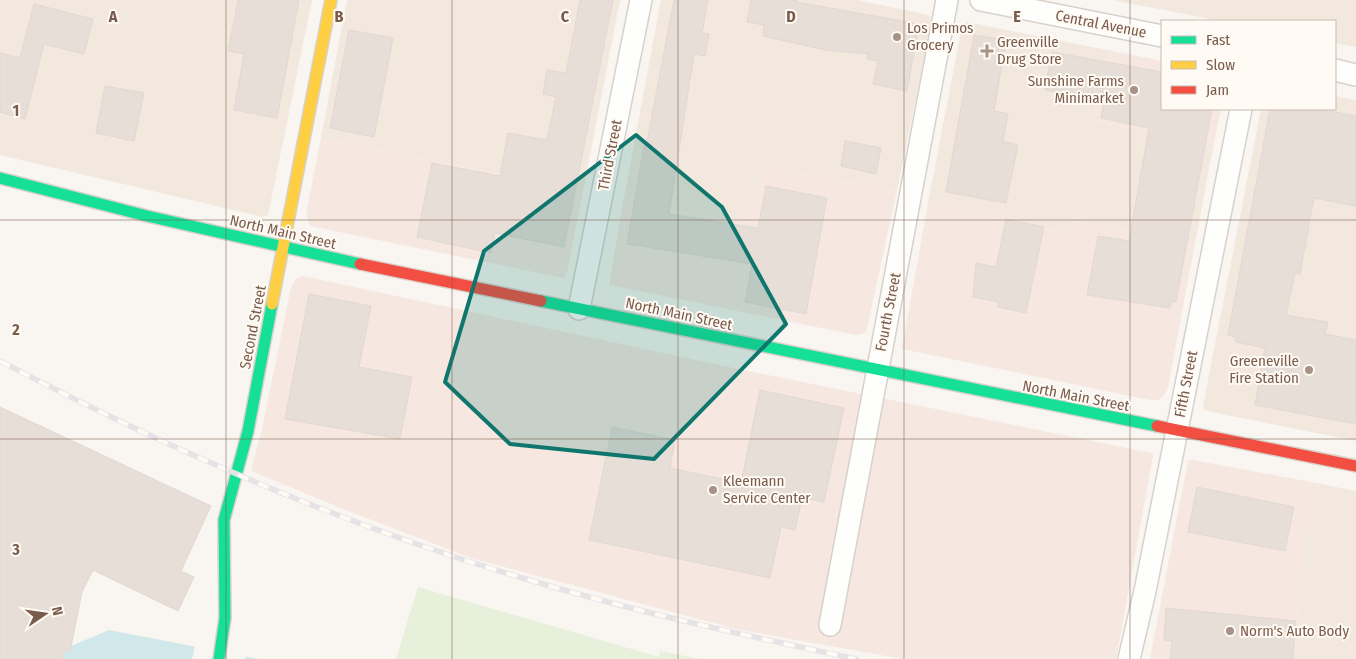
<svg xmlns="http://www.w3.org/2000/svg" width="1356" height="659" font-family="'Fira Sans Condensed',sans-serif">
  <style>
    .residential { fill: #f2e8de }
    .commercial { fill: #f6e8e1 }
    .green { fill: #e7f0db }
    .water { fill: #d0e8ea }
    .pier { fill: #f9f5f0 }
    .building { fill: #e6ded7; stroke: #e2d8d2 }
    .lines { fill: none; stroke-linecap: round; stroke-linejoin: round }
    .street-casing { stroke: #d7d1cb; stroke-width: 24 }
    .fast-casing { stroke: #d9d2cb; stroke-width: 14 }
    .slow-casing { stroke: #d9d2cb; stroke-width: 14 }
    .jam-casing { stroke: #d9d2cb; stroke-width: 14 }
    .street { stroke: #fefefd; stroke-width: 21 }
    .fast { stroke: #16e098; stroke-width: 11 }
    .slow { stroke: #ffcf43; stroke-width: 11 }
    .jam { stroke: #f24e42; stroke-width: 11 }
    .rail-casing { stroke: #e6e3e7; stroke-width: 5.5 }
    .rail { stroke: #fffaf3; stroke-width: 4; stroke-dasharray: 11; stroke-linecap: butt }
    .marked { fill: #0f766e; fill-opacity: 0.2; stroke: #0f766e; stroke-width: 4; stroke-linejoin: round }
    .grid { fill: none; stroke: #7a5c4d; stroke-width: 1; stroke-opacity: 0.55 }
    .poi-dot { fill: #a69286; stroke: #fffaf3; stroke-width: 2 }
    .labels { text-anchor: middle; stroke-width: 4; stroke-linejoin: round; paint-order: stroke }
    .street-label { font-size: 15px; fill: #7a5c4d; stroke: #fffaf3 }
    .poi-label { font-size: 15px; fill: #7a5c4d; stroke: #fffaf3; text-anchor: start }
    .grid-label { font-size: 16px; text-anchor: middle; font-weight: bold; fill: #7a5c4d; stroke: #fffaf3; stroke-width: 4; stroke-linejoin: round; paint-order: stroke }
  </style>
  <rect width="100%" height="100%" fill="#f9f5f0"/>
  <g class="residential">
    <polygon points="0,0 312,0 268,215 263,217 0,155"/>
    <polygon points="347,0 620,0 583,191 321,138"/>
    <polygon points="661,0 857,0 929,15 932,21 897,190 764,167 750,222 623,203"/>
    <polygon points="1112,0 1356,0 1356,47 1335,43 1335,21 1221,21"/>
    <polygon points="966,22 1107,50 1092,121 1214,143 1195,243 1075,221 1072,234 928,203 962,26"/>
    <polygon points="1335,96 1356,100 1356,441 1212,412 1205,410 1203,406 1261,109 1335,109"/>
    <polygon points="1311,482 1356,491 1356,659 1294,659"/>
  </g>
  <g class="commercial">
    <polygon points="1107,50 1162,61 1162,109 1221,109 1214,143 1092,121"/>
    <polygon points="321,138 583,191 566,277 563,278 310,226 306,214"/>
    <polygon points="763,167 897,190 866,333 856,335 609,285 623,203 750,222"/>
    <polygon points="928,203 1072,234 1075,221 1195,243 1168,387 1164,395 1158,400 1150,400 902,349"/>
    <polygon points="303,276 743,370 1152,453 1153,456 1116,659 902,659 736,629 474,559 348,511 251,471 262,429 291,287 296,279"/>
    <polygon points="1188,460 1193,460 1311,482 1294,659 1150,659"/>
  </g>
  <polygon class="green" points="418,587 659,657 660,651 700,659 396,659"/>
  <polygon class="water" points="109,630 258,659 62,659 63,651 70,652 71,646"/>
  <polygon class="pier" points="195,646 246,656 246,659 192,659"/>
  <g class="building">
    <polygon points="238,0 299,0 277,118 234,110 244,54 228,51"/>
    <polygon points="580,0 613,0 564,247 495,233 491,253 417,237 432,163 500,176 508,133 547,140 556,97 543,94 547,70 566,73"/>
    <polygon points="674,0 708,0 702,33 709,34 705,56 694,54 669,214 758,228 766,186 827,198 806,314 745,302 752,264 627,244 644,146 646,147"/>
    <polygon points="751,0 797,0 796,2 919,24 907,91 873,84 878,61 867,59 868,54 826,50 763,36 764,25 747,22"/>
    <polygon points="34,4 93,19 84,54 44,44 25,119 0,112 0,53 20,58"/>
    <polygon points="349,30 393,38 374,137 330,128"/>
    <polygon points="974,35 1006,40 994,111 1008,114 1003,141 1018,145 1006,203 946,192"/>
    <polygon points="1052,52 1162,72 1162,109 1212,109 1176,302 1172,301 1170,308 1087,295 1098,236 1129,241 1149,128 1101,118 1104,101 1045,90"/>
    <polygon points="105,86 144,93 134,141 96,133"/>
    <polygon points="1270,109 1318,109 1356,116 1356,206 1314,198 1300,274 1295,273 1286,315 1328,322 1325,334 1356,340 1356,424 1255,405 1265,348 1236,342 1236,337 1228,335"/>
    <polygon points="845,141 881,148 876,174 841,166"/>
    <polygon points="1006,219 1044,227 1026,313 998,307 999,302 973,297 976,263 996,267"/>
    <polygon points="309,294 371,306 359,367 412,377 400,439 285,419"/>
    <polygon points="760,390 844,408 824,502 802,498 795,530 781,527 770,578 589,540 612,427 675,440 670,468 741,483"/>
    <polygon points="0,407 211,506 181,571 194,577 178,611 93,570 82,592 70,652 63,651 62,659 0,659"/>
    <polygon points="1197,487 1294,507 1285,551 1188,532"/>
    <polygon points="1166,608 1296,621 1293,659 1170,659 1172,641 1164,640"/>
  </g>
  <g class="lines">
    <g class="street-casing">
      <g id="street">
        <polyline points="981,0 1162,36"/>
        <polyline points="1335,70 1356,75"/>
        <polyline points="579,309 641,0"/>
        <polyline points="830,625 947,0"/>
        <polyline points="1129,659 1145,591 1241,109"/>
      </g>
    </g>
    <g class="fast-casing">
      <g id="fast">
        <polyline points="0,178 147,216 360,264"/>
        <polyline points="541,301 1157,426"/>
        <polyline points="219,659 225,618 224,520 248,431 272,304"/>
      </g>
    </g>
    <g class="slow-casing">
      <polyline id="slow" points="272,304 331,0"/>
    </g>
    <g class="jam-casing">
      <g id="jam">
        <polyline points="360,264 541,301"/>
        <polyline points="1157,426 1356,466"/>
      </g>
    </g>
    <use href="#street" class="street"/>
    <use href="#fast" class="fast"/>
    <use href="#slow" class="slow"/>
    <use href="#jam" class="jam"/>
    <g class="rail-casing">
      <path id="rail" d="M0,361c171,90 350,167 536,221 105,31 212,54 320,77"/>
    </g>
    <use href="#rail" class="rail"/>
  </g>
  <path class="marked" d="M636,135l86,72 64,117 -132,135 -144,-15 -65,-62 39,-131z"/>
  <path class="grid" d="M226,0v659M452,0v659M678,0v659M904,0v659M1130,0v659M0,220h1356M0,439h1356"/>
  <g class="poi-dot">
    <circle cx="897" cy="37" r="5"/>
    <path d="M984.5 43.5h5v5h5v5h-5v5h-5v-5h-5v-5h5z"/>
    <circle cx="1134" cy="90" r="5"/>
    <circle cx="1309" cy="370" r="5"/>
    <circle cx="713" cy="490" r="5"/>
    <circle cx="1230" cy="631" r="5"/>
  </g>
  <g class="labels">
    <g class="street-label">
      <text transform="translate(1101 24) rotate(11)" y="5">Central Avenue</text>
      <text transform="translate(610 155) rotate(-79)" y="5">Third Street</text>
      <text transform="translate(283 232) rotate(13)" y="5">North Main Street</text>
      <text transform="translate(888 312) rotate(-79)" y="5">Fourth Street</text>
      <text transform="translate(679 314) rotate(12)" y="5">North Main Street</text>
      <text transform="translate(253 327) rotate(-79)" y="5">Second Street</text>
      <text transform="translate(1186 384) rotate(-79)" y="5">Fifth Street</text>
      <text transform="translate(1076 396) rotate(11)" y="5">North Main Street</text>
    </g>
    <g class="poi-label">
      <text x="907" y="33">Los Primos<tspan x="907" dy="17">Grocery</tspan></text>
      <text x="997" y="47">Greenville<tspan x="997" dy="17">Drug Store</tspan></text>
      <text x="1124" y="86" text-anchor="end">Sunshine Farms<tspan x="1124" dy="17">Minimarket</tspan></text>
      <text x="1299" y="366" text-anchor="end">Greeneville<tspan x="1299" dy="17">Fire Station</tspan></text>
      <text x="723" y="486">Kleemann<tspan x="723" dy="17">Service Center</tspan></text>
      <text x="1240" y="636">Norm's Auto Body</text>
    </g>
  </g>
  <g class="grid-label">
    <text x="113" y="22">A</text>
    <text x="339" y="22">B</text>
    <text x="565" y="22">C</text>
    <text x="791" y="22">D</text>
    <text x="1017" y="22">E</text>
    <text x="16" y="116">1</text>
    <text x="16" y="335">2</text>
    <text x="16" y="555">3</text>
  </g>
  <rect x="1161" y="20" width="175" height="90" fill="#fffaf3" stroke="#cabbb1"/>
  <rect x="1171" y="36" width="25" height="8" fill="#16e098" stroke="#cabbb1"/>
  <text x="1206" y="45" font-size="15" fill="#7a5c4d">Fast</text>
  <rect x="1171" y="61" width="25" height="8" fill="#ffcf43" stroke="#cabbb1"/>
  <text x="1206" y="70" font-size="15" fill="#7a5c4d">Slow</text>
  <rect x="1171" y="86" width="25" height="8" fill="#f24e42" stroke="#cabbb1"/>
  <text x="1206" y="95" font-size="15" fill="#7a5c4d">Jam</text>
  <g transform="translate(45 614) rotate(77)" stroke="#fffaf3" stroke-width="4" paint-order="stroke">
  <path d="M0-4L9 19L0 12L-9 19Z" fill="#7a5c4d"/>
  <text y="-8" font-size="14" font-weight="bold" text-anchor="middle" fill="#7a5c4d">N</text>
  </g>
</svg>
